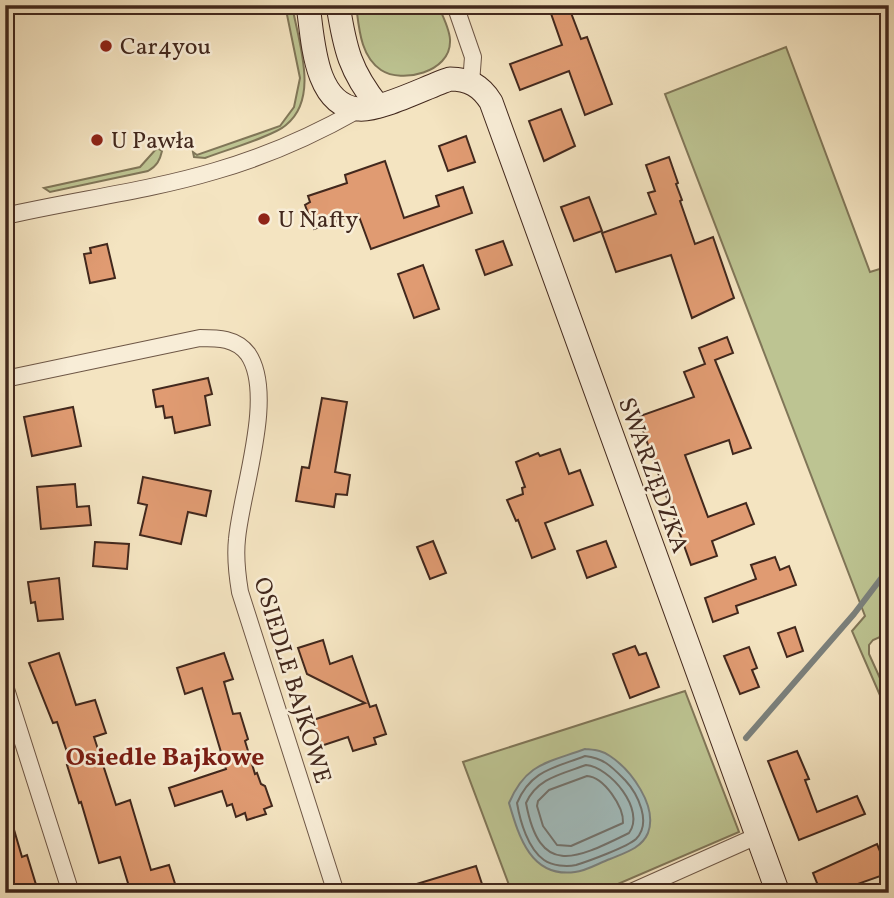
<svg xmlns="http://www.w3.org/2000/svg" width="894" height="898" font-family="Vollkorn,serif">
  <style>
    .green { fill: #bdc492; stroke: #807658; stroke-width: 2 }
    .water { fill: #a1bcbd; stroke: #7b817d; stroke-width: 2 }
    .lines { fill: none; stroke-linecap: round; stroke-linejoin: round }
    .shore { stroke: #72726d; stroke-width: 2 }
    .stream { stroke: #7b817d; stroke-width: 6 }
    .building { fill: #e09b72; stroke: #42281d; stroke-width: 2 }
    .street-casing { stroke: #6e5746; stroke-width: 18 }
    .secondary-casing { stroke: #42281d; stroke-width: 25 }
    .street { stroke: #f8edd7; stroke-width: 16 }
    .secondary { stroke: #f8edd7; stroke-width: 23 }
    .poi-dot { fill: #8f2418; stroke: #f8edd7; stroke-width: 2.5 }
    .labels { text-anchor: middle; stroke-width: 5; stroke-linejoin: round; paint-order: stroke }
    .poi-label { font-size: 24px; fill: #42281d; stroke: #f8edd7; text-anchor: start }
    .street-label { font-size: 24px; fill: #42281d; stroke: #f8edd7 }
    .neighbourhood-label { font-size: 26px; font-weight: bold; fill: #7a1f14; stroke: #f8edd7 }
  </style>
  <rect width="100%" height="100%" fill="#f4e4c1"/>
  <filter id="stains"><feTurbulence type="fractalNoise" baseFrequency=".00286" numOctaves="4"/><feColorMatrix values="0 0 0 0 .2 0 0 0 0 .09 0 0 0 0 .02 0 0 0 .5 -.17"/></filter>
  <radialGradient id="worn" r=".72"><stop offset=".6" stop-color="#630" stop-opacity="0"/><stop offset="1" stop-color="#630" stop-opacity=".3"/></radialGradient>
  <g class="green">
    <path d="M285,5h7c6,36 28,93 -6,120 -12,11 -63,26 -81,33l-11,-1 -1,-5 4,3 83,-29 14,-19 6,-29z"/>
    <path d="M356,5h82c4,10 13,26 12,37 0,30 -48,42 -69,28 -21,-14 -22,-43 -25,-65z"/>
    <polygon points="786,47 870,272 889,266 889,633 873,640 869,645 869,654 889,698 889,716 852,631 865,616 665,94"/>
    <path d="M157,148l5,3c-2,9 -5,15 -14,20l-98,21 -6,-4 96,-21z"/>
    <polygon points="685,691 739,832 597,893 512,893 463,762"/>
  </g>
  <g class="water">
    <path d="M889,523v45c-8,-13 -8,-31 0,-45z"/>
    <path d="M585,749c9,1 17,1 25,7 21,14 48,50 38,77 -7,16 -24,20 -38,26 -11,4 -24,12 -35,13 -44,6 -56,-35 -66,-69 17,-40 38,-40 76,-54z"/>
  </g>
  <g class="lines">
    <g class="shore">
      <path d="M585,756c19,2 27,11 40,24 13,14 27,43 11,59 -9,8 -47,22 -60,26 -9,2 -24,1 -32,-5 -16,-11 -24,-39 -27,-57 14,-33 37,-35 68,-47z"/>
      <path d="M586,765c24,2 60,45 43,68 -53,26 -89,45 -103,-30 11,-25 36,-29 60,-38z"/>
      <path d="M587,776c17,1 37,31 36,47l-52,23 -14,-1 -14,-19 -6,-20 1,-5 11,-11z"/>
    </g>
    <polyline class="stream" points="746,738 854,614 889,568"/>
  </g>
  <g class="building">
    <polygon points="548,5 568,5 581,39 587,37 612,104 585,115 569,71 520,90 510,64 562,45"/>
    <polygon points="561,109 575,146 544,161 529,121"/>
    <polygon points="466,136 475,162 448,171 439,146"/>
    <polygon points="669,157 678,183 676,184 682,200 680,201 695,244 713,237 734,298 692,318 671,255 616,272 602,233 656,214 648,193 655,191 646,165"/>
    <polygon points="385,161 404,218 439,206 436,196 463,187 472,213 371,249 358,214 314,229 305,205 310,202 308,196 347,183 345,175"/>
    <polygon points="589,197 602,231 574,241 561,207"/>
    <polygon points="503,241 512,265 485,275 476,250"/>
    <polygon points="107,244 115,278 90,283 84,254 91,253 90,248"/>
    <polygon points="423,265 439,309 414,318 398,274"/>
    <polygon points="727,337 733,353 715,360 751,448 733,454 729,440 685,455 708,517 746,503 754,524 712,541 717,556 691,565 642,428 644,428 640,416 694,397 684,372 705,364 699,348"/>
    <polygon points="208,378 212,394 205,396 210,425 175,433 172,417 165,418 163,406 156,407 153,390"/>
    <polygon points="322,398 347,402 335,472 350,475 347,495 336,494 334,507 296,501 302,467 309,468"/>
    <polygon points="73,407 81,446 32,456 24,417"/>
    <polygon points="560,449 569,474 580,470 593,505 545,523 555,549 532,558 518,520 516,521 507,500 523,494 522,488 525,487 516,462 538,453 540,456"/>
    <polygon points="143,477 211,491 206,516 188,512 181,544 140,535 147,505 138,503"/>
    <polygon points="75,484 77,507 89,506 91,525 41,529 37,487"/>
    <polygon points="433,541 446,573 430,579 417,547"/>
    <polygon points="606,541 616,567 587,578 577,551"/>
    <polygon points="95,542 129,544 127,569 93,566"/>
    <polygon points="775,557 780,570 789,566 796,585 736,606 738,613 713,622 705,598 756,579 751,565"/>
    <polygon points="59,578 63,619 38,621 35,602 31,603 28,582"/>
    <polygon points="795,627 803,651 787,657 778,633"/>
    <polygon points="323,640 330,664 352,656 370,707 376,705 386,734 374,738 376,744 353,751 348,737 321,746 313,720 365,703 307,674 298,648"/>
    <polygon points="635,646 639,655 646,653 659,687 630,698 613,654"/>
    <polygon points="749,647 757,668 752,670 759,687 740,694 724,656"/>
    <polygon points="59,653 76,705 95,700 106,733 94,737 116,805 130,800 151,870 169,865 178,893 131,893 120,857 99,863 81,802 79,803 67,765 71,764 57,722 53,723 29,663"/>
    <polygon points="224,653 233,679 224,682 233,714 240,713 248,739 245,741 255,774 257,773 261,784 265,786 272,806 264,809 266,814 247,820 245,813 236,817 232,804 227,806 222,791 175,806 169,788 226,769 202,688 185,694 177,668"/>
    <polygon points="797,751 809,779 805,780 817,812 857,796 865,814 799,840 768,761"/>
    <polygon points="10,816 22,857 27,855 37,888 23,893 5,893 5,817"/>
    <polygon points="877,844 889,873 849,887 851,893 821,893 813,873"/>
    <polygon points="476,866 485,893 400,893 400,889"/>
  </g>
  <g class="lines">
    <g class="street-casing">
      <g id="street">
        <polyline points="455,5 473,57 471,83"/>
        <path d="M5,216c69,-16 143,-25 210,-45 49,-14 99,-36 143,-61"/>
        <path d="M5,379l195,-41c18,0 36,0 48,16 28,41 -7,138 -11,185 -2,18 0,35 3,53l96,301"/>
        <polyline points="5,686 71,893"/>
        <polyline points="629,893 757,836"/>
      </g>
    </g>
    <g class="secondary-casing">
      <g id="secondary">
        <path d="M308,5c5,33 6,100 50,104 20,3 70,-23 92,-30 19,0 31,7 41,23l287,791"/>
        <path d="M338,5c7,44 12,66 40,101"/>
      </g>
    </g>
    <use href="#street" class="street"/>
    <use href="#secondary" class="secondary"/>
  </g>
  <g class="poi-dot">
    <circle cx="106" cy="46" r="7"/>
    <circle cx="97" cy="140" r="7"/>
    <circle cx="264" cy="219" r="7"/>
  </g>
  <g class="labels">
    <g class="poi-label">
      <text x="120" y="54">Car4you</text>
      <text x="111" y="148">U Pawła</text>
      <text x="278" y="227">U Nafty</text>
    </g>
    <g class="street-label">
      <text transform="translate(654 475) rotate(70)" y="8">SWARZĘDZKA</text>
      <text transform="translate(293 680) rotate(73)" y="8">OSIEDLE BAJKOWE</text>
    </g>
    <g class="neighbourhood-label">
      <text x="165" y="765">Osiedle Bajkowe</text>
    </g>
  </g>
  <rect width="894" height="898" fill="none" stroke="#f4e4c1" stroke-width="28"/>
  <rect x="7" y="7" width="880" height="884" fill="none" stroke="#42281d" stroke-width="3.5"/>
  <rect x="14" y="14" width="866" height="870" fill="none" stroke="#42281d" stroke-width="2"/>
  <rect width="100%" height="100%" filter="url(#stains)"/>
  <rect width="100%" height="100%" fill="url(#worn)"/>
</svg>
